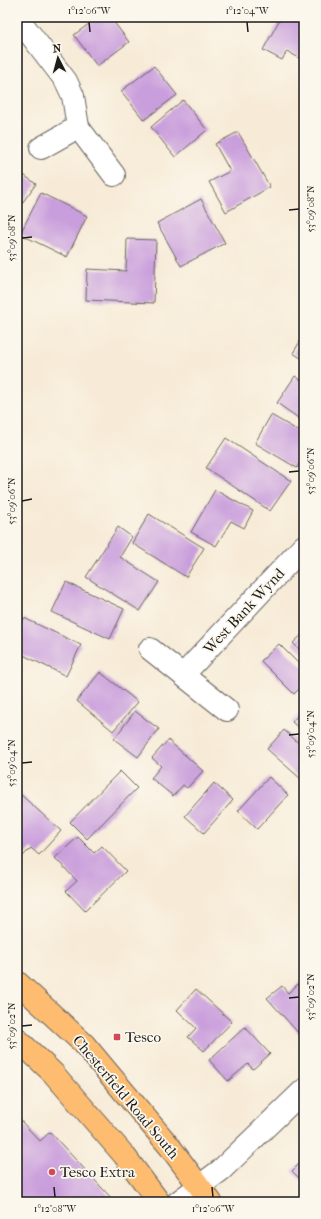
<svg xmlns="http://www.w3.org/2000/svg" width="321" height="1219" font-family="'IM FELL French Canon',serif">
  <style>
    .building { fill: #c99edc }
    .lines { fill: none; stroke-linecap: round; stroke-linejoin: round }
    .minor-casing { stroke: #69645d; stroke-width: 24 }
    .trunk-casing { stroke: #69645d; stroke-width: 24 }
    .minor { stroke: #fff; stroke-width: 22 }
    .trunk { stroke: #fdbc70; stroke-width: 22 }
    .ticks { fill: none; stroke: #1c1c1c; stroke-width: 1.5 }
    .poi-dot { fill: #d1495b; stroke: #fbf7ec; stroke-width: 1.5 }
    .labels { text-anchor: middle; stroke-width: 3.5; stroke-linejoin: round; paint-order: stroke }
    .street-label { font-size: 15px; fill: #1c1c1c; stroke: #fbf7ec }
    .poi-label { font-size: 15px; fill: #1c1c1c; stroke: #fbf7ec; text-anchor: start }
    .neatline { fill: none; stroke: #1c1c1c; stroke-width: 1.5 }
    .ticks-label { font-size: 10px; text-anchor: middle; fill: #1c1c1c }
  </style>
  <rect width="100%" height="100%" fill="#fbf7ec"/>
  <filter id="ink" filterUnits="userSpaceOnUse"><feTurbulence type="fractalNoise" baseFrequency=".025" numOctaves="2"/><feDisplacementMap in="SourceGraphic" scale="8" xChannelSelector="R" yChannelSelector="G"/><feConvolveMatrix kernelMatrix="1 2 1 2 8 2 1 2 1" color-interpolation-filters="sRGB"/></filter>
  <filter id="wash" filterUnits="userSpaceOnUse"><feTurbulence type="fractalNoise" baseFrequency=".012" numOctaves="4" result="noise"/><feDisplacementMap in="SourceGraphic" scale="16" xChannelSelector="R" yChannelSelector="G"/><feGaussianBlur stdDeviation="0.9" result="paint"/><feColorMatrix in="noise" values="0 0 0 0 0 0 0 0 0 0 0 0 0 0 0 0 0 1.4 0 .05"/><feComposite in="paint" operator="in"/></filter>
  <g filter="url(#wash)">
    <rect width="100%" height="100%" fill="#f7ebd7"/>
    <g id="blocks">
      <g class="building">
        <polygon points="98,17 110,17 129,42 97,66 74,35"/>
        <polygon points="281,17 304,17 304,61 287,51 282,60 263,50"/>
        <polygon points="154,66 177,95 144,120 121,91"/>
        <polygon points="183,100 207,130 175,157 151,127"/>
        <polygon points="238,132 270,187 226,212 209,182 230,171 215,144"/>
        <polygon points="17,170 36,184 17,210"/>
        <polygon points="41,193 87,216 67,257 20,234"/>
        <polygon points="201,199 225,243 181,266 157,223"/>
        <polygon points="127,239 156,240 154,303 86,300 87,269 126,271"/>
        <polygon points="304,335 304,360 293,353"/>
        <polygon points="295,376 304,382 304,422 277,403"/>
        <polygon points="271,415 304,434 304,455 297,468 255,443"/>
        <polygon points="226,438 291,481 270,511 206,468"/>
        <polygon points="215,490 253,511 244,528 231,521 216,546 191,532"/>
        <polygon points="149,514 204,548 186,577 132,543"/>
        <polygon points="118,527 132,537 120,557 159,582 140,611 86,577"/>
        <polygon points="66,582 124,609 110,639 52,612"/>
        <polygon points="24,618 81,645 66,676 17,652 17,633"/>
        <polygon points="304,633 304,654 293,643"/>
        <polygon points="279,644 304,669 304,684 294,694 261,661"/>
        <polygon points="100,672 138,702 113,731 77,701"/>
        <polygon points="304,708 304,733 292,722"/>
        <polygon points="135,711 159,729 138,757 114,739"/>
        <polygon points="284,730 304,748 304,775 301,779 267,749"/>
        <polygon points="168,740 203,771 187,788 183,785 173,796 151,778 161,766 152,758"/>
        <polygon points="120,771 137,788 87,839 70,822"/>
        <polygon points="269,777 288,795 257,829 238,811"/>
        <polygon points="214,783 233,800 204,833 185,816"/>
        <polygon points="18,792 61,831 39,855 31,848 22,857 17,853 17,793"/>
        <polygon points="78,837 94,853 102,846 126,871 85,911 66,891 77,881 55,858"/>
        <polygon points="304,979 304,1033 301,1036 267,998 282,986 288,993"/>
        <polygon points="196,989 232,1022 204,1051 188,1037 196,1028 177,1010"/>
        <polygon points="245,1027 270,1054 253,1069 248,1064 228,1081 209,1060"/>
        <polygon points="17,1117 40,1141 50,1132 115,1202 17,1202"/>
        <polygon points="304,1159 304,1183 292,1171"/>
      </g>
    </g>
  </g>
  <g filter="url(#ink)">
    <use href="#blocks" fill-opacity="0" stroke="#69645d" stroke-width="1"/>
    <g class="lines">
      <g class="minor-casing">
        <g id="minor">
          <polyline points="17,17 66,81 73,96 78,127 41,148"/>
          <polyline points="78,127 114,175"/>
          <polyline points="150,649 227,710"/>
          <polyline points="183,675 304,546"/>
          <polyline points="178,1202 221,1170 304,1090"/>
        </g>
      </g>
      <g class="trunk-casing">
        <g id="trunk">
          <polyline points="17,982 84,1044 170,1147 211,1202"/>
          <polyline points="17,1039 53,1073 124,1155 159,1202"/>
        </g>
      </g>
      <use href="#minor" class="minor"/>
      <use href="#trunk" class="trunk"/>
    </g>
  </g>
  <path class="ticks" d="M89,22l1,10M247,22l1,10M289,210l10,-1M22,238l10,-1M289,472l10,-1M22,501l10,-2M289,735l10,-1M22,763l10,-1M289,998l10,-1M22,1026l10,-1M54,1187l1,10M212,1187l1,10"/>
  <g class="poi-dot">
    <rect x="113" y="1033" width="8" height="8" rx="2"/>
    <circle cx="52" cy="1172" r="4"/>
  </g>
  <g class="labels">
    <g class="street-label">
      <text transform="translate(244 611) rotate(-47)" y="5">West Bank Wynd</text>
      <text transform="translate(126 1097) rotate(50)" y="5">Chesterfield Road South</text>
    </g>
    <g class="poi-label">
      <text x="125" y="1042">Tesco</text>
      <text x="60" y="1177">Tesco Extra</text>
    </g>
  </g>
  <rect width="321" height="1219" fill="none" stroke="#fbf7ec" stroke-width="44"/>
  <g transform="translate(58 58) rotate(354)" stroke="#fbf7ec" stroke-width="3" paint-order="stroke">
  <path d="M0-3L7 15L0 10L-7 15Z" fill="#1c1c1c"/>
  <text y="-6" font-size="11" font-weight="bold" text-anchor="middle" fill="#1c1c1c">N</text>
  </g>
  <rect x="22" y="22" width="277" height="1175" class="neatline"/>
  <g class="ticks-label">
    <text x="89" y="14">1°12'06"W</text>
    <text x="247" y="14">1°12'04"W</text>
    <text transform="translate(310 209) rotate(-90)" y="4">53°09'08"N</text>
    <text transform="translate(11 238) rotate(-90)" y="4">53°09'08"N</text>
    <text transform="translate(310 471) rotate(-90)" y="4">53°09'06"N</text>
    <text transform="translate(11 501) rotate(-90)" y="4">53°09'06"N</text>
    <text transform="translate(310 734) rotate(-90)" y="4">53°09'04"N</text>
    <text transform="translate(11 763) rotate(-90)" y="4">53°09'04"N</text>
    <text transform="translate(310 997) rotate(-90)" y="4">53°09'02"N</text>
    <text transform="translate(11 1026) rotate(-90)" y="4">53°09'02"N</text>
    <text x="55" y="1212">1°12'08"W</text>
    <text x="213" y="1212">1°12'06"W</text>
  </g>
</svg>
